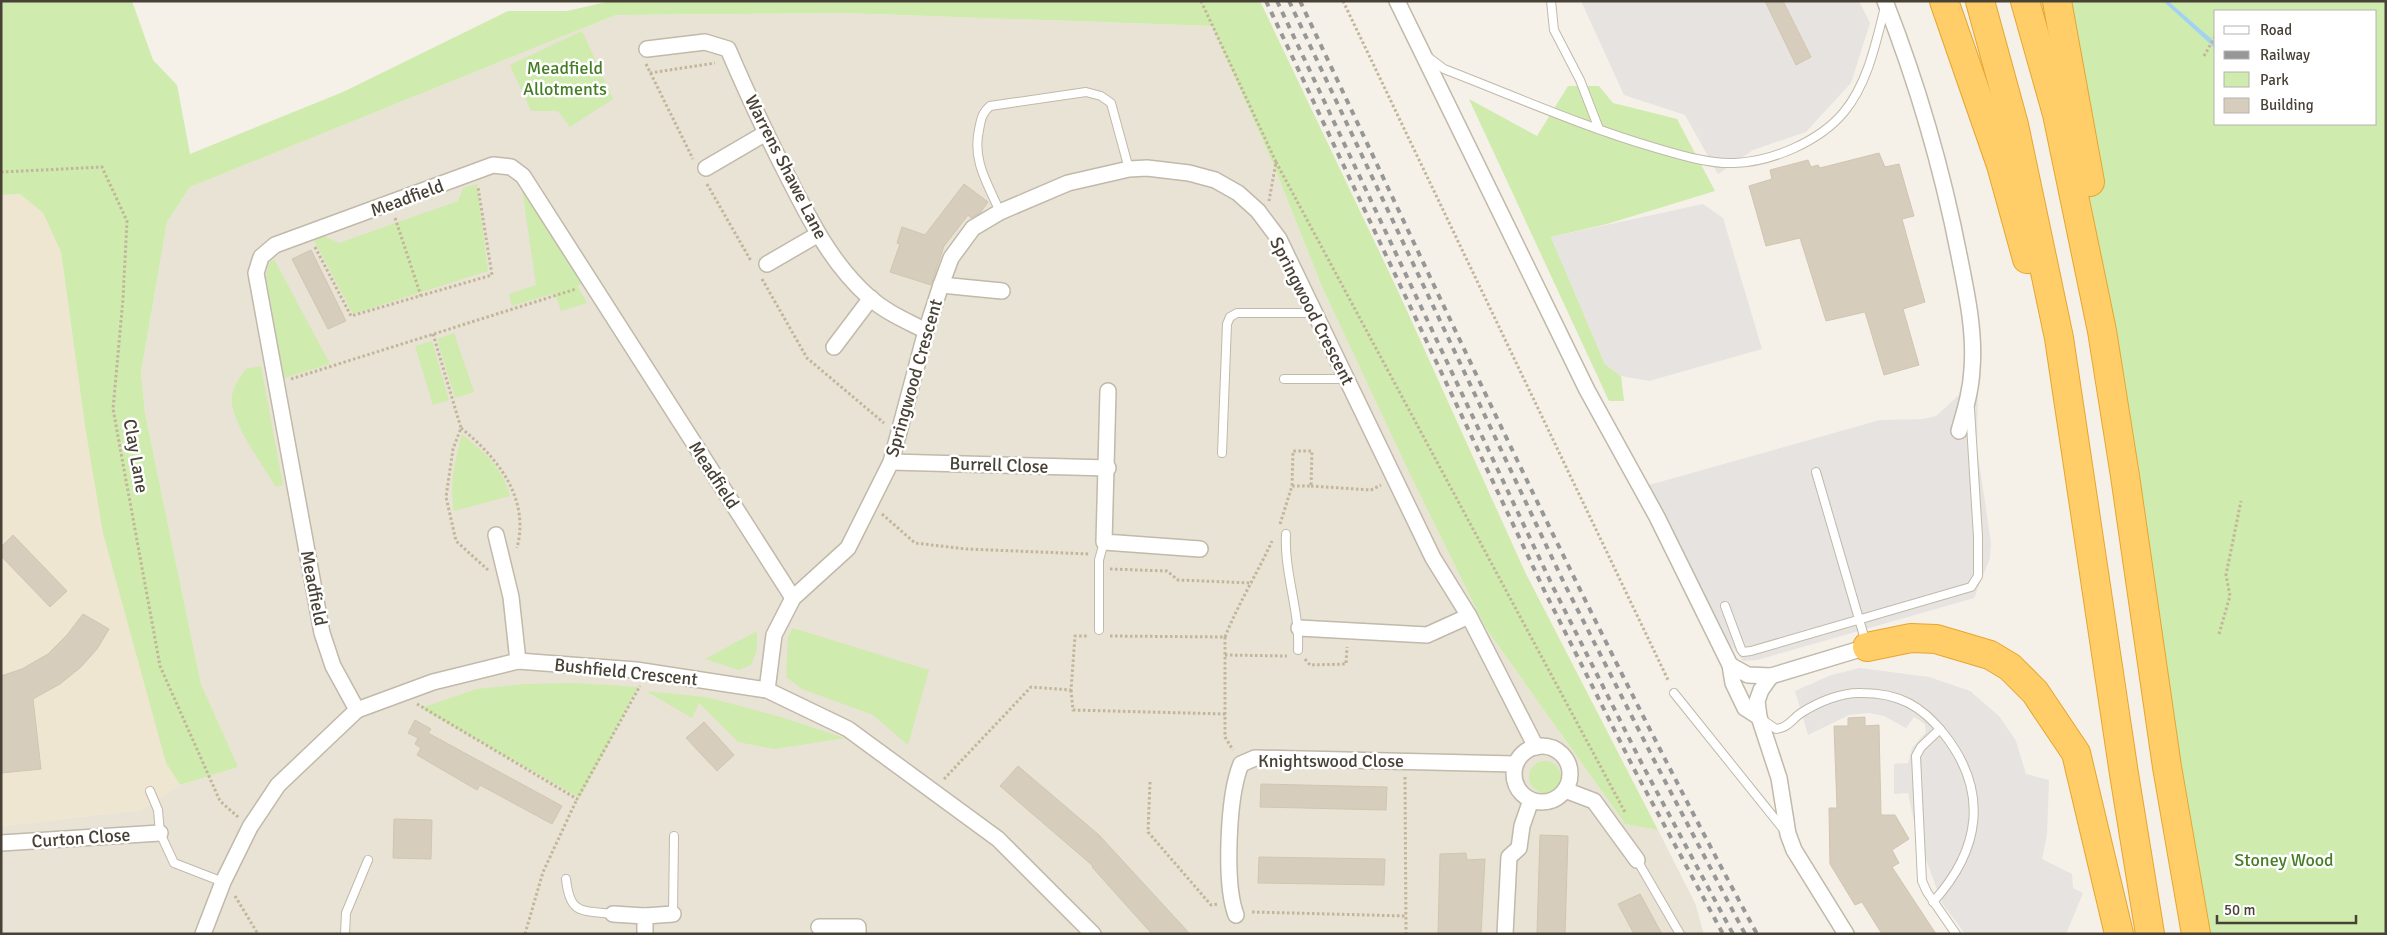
<svg xmlns="http://www.w3.org/2000/svg" width="2387" height="935" font-family="Signika,sans-serif">
  <style>
    .residential { fill: #e9e3d5 }
    .education { fill: #eee6d1 }
    .green { fill: #cfebae; fill-rule: evenodd }
    .parking { fill: #e6e3e0 }
    .water { fill: #a1d1f4 }
    .building { fill: #d7cdbc; stroke: #d2c5af }
    .lines { fill: none; stroke-linecap: round; stroke-linejoin: round }
    .service-casing { stroke: #c1b9a9; stroke-width: 10 }
    .minor-casing { stroke: #c1b9a9; stroke-width: 18 }
    .motorway-casing { stroke: #e6a530; stroke-width: 30 }
    .path { stroke: #c3b59a; stroke-width: 3; stroke-dasharray: 2.5 2.5; stroke-linecap: butt }
    .service { stroke: #fff; stroke-width: 8 }
    .minor { stroke: #fff; stroke-width: 15 }
    .motorway { stroke: #ffce68; stroke-width: 28 }
    .rail { stroke: #979797; stroke-width: 4; stroke-dasharray: 6 6; stroke-linecap: butt }
    .labels { text-anchor: middle; stroke-width: 5; stroke-linejoin: round; paint-order: stroke }
    .park-label { font-size: 18px; fill: #467e25; stroke: #fff }
    .street-label { font-size: 18px; fill: #484136; stroke: #fff }
  </style>
  <rect width="100%" height="100%" fill="#f5f1e8"/>
  <polygon class="residential" points="845,13 1212,26 1274,166 1322,287 1405,464 1485,627 1625,824 1658,830 1695,903 1704,934 1,934 1,826 142,810 180,785 237,767 201,684 145,413 141,373 167,222 190,187 616,15"/>
  <polygon class="education" points="20,194 43,213 61,252 85,426 166,763 180,785 142,810 1,826 1,195"/>
  <g class="green">
    <polygon points="1,1 132,1 153,60 177,85 190,154 343,92 508,11 567,11 611,1 1260,1 1398,291 1525,572 1658,830 1625,824 1485,627 1405,464 1322,287 1274,166 1212,26 845,13 616,15 190,187 167,222 141,373 145,413 201,684 238,767 180,785 166,763 103,533 85,426 61,252 43,213 20,194 1,195"/>
    <path d="M2023,1h363v933h-184l-90,-526zM2216,11h160v113h-160z"/>
    <polygon points="582,31 613,99 570,127 558,111 531,111 510,65"/>
    <polygon points="1568,86 1599,86 1613,103 1677,119 1715,191 1607,224 1551,237 1605,364 1621,376 1624,401 1609,401 1469,99 1537,136"/>
    <polygon points="477,184 488,271 353,314 314,240 324,236 339,243 458,201 463,188"/>
    <polygon points="522,189 582,284 577,286 587,303 561,311 555,293 512,306 509,294 536,285"/>
    <polygon points="274,259 330,364 284,378 266,277 269,263"/>
    <polygon points="454,333 474,392 455,398 437,339"/>
    <polygon points="432,341 449,400 433,405 415,346"/>
    <path d="M261,366l22,119 -7,2c-12,-20 -48,-69 -44,-91 2,-11 8,-19 14,-27z"/>
    <path d="M462,434c22,18 41,34 48,62l-56,15c-5,-28 1,-50 8,-77z"/>
    <polygon points="793,628 929,670 908,745 873,715 802,689 786,677 788,637"/>
    <polygon points="757,631 757,650 751,665 739,670 705,659"/>
    <polygon points="576,683 638,687 580,798 421,708 477,689 525,684"/>
    <polygon points="646,691 706,697 784,718 845,738 774,749 738,742 699,703 692,718"/>
    <circle cx="1545" cy="777" r="16"/>
  </g>
  <g class="parking">
    <polygon points="1581,1 1859,1 1870,23 1851,83 1806,132 1753,150 1718,174 1685,115 1624,95"/>
    <polygon points="1703,204 1723,218 1762,349 1649,381 1621,376 1605,364 1551,237"/>
    <polygon points="1961,386 1978,388 1977,448 1991,543 1990,558 1974,598 1757,660 1743,661 1730,644 1649,485 1880,420 1923,419 1936,416 1959,395"/>
    <polygon points="1860,668 1929,677 1970,691 1999,716 2016,741 2026,774 2049,780 2047,835 2042,859 2072,874 2073,888 2083,893 2066,934 1965,934 1942,903 1917,835 1908,793 1894,794 1894,764 1908,763 1912,748 1926,732 1925,724 1914,717 1906,728 1884,716 1869,713 1849,715 1808,735 1795,691 1831,675"/>
  </g>
  <polygon class="water" points="2163,1 2168,1 2216,43 2216,49"/>
  <g class="building">
    <polygon points="1765,1 1783,1 1811,57 1796,65"/>
    <polygon points="1879,153 1885,167 1899,164 1914,216 1902,219 1925,302 1903,309 1919,365 1884,375 1865,312 1826,321 1800,238 1766,246 1749,186 1772,179 1770,170 1808,160 1811,167 1818,165 1820,168"/>
    <polygon points="964,184 988,202 980,213 971,218 968,215 944,246 931,285 890,272 900,244 897,243 902,227 925,235"/>
    <polygon points="311,250 346,321 328,329 292,259"/>
    <polygon points="13,535 67,591 50,607 1,556 1,547"/>
    <polygon points="83,614 109,629 97,649 81,667 60,684 33,699 41,769 1,773 1,676 22,669 48,654 67,635"/>
    <polygon points="1865,717 1865,726 1879,725 1881,815 1895,815 1909,839 1892,850 1899,863 1892,867 1936,934 1882,934 1862,902 1855,905 1830,864 1829,808 1837,808 1834,726 1848,726 1848,718"/>
    <polygon points="415,720 431,729 428,733 562,806 552,824 480,785 477,790 417,755 421,748 415,744 418,738 408,733"/>
    <polygon points="704,722 734,755 717,771 686,738"/>
    <polygon points="1018,766 1099,835 1190,934 1152,934 1092,867 1093,866 1000,786"/>
    <polygon points="1261,784 1387,787 1386,810 1260,807"/>
    <polygon points="394,819 432,820 431,859 393,858"/>
    <polygon points="1540,835 1568,836 1565,934 1537,934"/>
    <polygon points="1466,853 1467,860 1485,859 1481,934 1438,934 1440,854"/>
    <polygon points="1259,857 1385,859 1384,885 1258,883"/>
    <polygon points="1640,894 1662,934 1634,934 1618,904"/>
  </g>
  <g class="lines">
    <g class="service-casing">
      <g id="service">
        <polyline points="1551,1 1554,30 1580,80 1599,129"/>
        <path d="M1428,57l16,12c70,27 140,58 212,79 24,7 53,16 78,15 38,-1 86,-22 110,-51 24,-29 32,-70 41,-105"/>
        <path d="M1000,212c-12,-28 -28,-51 -21,-82 2,-11 3,-17 11,-24l96,-14 15,4 10,7 18,66"/>
        <polyline points="1284,379 1347,379"/>
        <polyline points="1222,453 1227,324 1230,317 1237,313 1315,313"/>
        <polyline points="1816,472 1866,643"/>
        <path d="M1286,534c-2,39 14,77 12,116"/>
        <polyline points="1725,606 1741,649 1743,652 1751,651 1971,587 1978,576 1978,537 1970,409"/>
        <polyline points="1099,630 1099,560 1104,542"/>
        <polyline points="1674,693 1784,830"/>
        <path d="M1763,720l13,9c12,-1 16,-10 25,-16 17,-11 41,-21 61,-20 37,0 60,13 82,41 45,57 37,115 -11,168"/>
        <polyline points="1940,729 1921,747 1916,756 1922,881 1927,892 1956,934"/>
        <polyline points="150,791 158,810 160,833 174,863 223,882"/>
        <polyline points="1637,860 1680,934"/>
        <path d="M566,879c4,36 15,31 47,35"/>
        <polyline points="673,914 674,836"/>
        <polyline points="345,934 346,913 368,860"/>
      </g>
    </g>
    <g class="minor-casing">
      <g id="minor">
        <polyline points="1397,1 1587,390 1657,517 1730,665 1733,683 1745,708 1759,717"/>
        <path d="M1885,1c33,84 58,171 75,259 7,35 15,73 12,109 -1,22 -7,41 -13,62"/>
        <path d="M647,49l58,-7 23,7c18,42 37,83 58,124 23,45 45,91 84,125 17,15 37,23 56,33"/>
        <polyline points="706,168 766,133"/>
        <polyline points="767,264 817,235"/>
        <polyline points="941,285 1002,291"/>
        <polyline points="834,347 871,298"/>
        <polyline points="1108,391 1104,542 1200,549"/>
        <polyline points="891,462 1108,468"/>
        <polyline points="496,535 511,597 518,661"/>
        <polyline points="1299,628 1427,635 1469,616"/>
        <polyline points="1730,665 1748,675 1771,676 1867,647"/>
        <polyline points="1771,676 1761,690 1757,701 1759,717 1779,778 1788,834 1794,850 1846,934"/>
        <polyline points="767,690 774,635 793,598 848,548 891,462 926,331 941,285 951,258 973,228 1000,212 1068,183 1129,169 1147,168 1189,173 1215,180 1238,193 1258,211 1279,239 1433,558 1469,616 1536,747"/>
        <polyline points="357,710 333,666 322,633 256,273 261,257 275,245 493,165 511,167 523,176 793,598"/>
        <circle cx="1542" cy="774" r="28"/>
        <polyline points="1565,790 1594,801 1637,860"/>
        <polyline points="1,843 160,833"/>
        <polyline points="613,914 645,916 645,934"/>
        <path d="M1236,915c-12,-32 -8,-120 5,-151l14,-6 260,6"/>
        <polyline points="645,916 673,914"/>
        <polyline points="819,927 858,927 858,934"/>
        <polyline points="203,934 223,882 250,827 278,785 357,710 433,682 518,661 636,670 767,690 848,729 998,839 1093,934"/>
        <polyline points="1505,934 1509,857 1519,848 1522,826 1531,800"/>
      </g>
    </g>
    <g class="motorway-casing">
      <g id="motorway">
        <polyline points="1944,1 2001,165 2027,259"/>
        <polyline points="1980,1 2014,125 2059,338 2124,774 2150,934"/>
        <polyline points="2025,1 2057,114 2102,331 2125,476 2167,767 2196,934"/>
        <polyline points="2057,1 2090,182"/>
        <polyline points="1867,647 1911,638 1936,639 1990,655 2010,667 2035,692 2076,753 2119,934"/>
      </g>
    </g>
    <g class="path">
      <polyline points="1201,1 1276,162 1269,201"/>
      <polyline points="1343,1 1669,682"/>
      <polyline points="2204,56 2216,35"/>
      <polyline points="646,64 693,159"/>
      <polyline points="650,73 715,63"/>
      <polyline points="1276,162 1626,814"/>
      <polyline points="1,172 102,167 127,221 123,299 113,409 160,666 220,801 238,817"/>
      <polyline points="707,184 751,261"/>
      <polyline points="395,218 421,296"/>
      <polyline points="315,247 351,316 492,275 478,187"/>
      <polyline points="762,279 807,358 884,423"/>
      <polyline points="433,334 461,428 453,449 446,497 456,541 488,570"/>
      <polyline points="291,379 576,289"/>
      <path d="M461,428c37,30 69,70 56,120"/>
      <polyline points="1311,486 1371,490 1381,485"/>
      <polyline points="882,514 915,543 966,549 1089,554"/>
      <polyline points="1280,524 1292,486 1311,486 1312,451 1293,451 1292,486"/>
      <polyline points="1110,569 1167,571 1178,580 1252,583"/>
      <polyline points="2219,634 2230,596 2226,575 2241,501"/>
      <polyline points="1110,636 1225,637 1225,737 1233,750"/>
      <path d="M1225,637c13,-33 32,-63 47,-96"/>
      <polyline points="1225,655 1287,656"/>
      <polyline points="1305,659 1310,665 1346,664 1347,647"/>
      <polyline points="1071,690 1073,710 1225,714"/>
      <polyline points="417,704 577,799 640,686"/>
      <polyline points="1405,777 1406,934"/>
      <polyline points="944,779 1031,687 1071,690 1075,636 1088,636"/>
      <polyline points="1150,782 1148,832 1211,905 1218,904"/>
      <polyline points="235,896 258,934"/>
      <polyline points="1252,912 1406,916"/>
      <polyline points="525,934 543,872 577,799"/>
    </g>
    <use href="#service" class="service"/>
    <use href="#minor" class="minor"/>
    <use href="#motorway" class="motorway"/>
    <g class="rail">
      <polyline points="1266,1 1545,592 1634,769 1723,934"/>
      <polyline points="1277,1 1553,587 1642,764 1733,934"/>
      <polyline points="1289,1 1564,583 1654,760 1745,934"/>
      <path d="M1300,1c148,313 292,628 457,933"/>
    </g>
  </g>
  <g class="labels">
    <g class="park-label">
      <text x="565" y="74">Meadfield<tspan x="565" dy="21">Allotments</tspan></text>
      <text x="2284" y="866">Stoney Wood</text>
    </g>
    <g class="street-label">
      <text transform="translate(786 167) rotate(63)" y="6">Warrens Shawe Lane</text>
      <text transform="translate(407 198) rotate(-20)" y="6">Meadfield</text>
      <text transform="translate(1312 311) rotate(63)" y="6">Springwood Crescent</text>
      <text transform="translate(914 378) rotate(-74)" y="6">Springwood Crescent</text>
      <text transform="translate(136 456) rotate(80)" y="6">Clay Lane</text>
      <text transform="translate(999 465) rotate(2)" y="6">Burrell Close</text>
      <text transform="translate(714 475) rotate(57)" y="6">Meadfield</text>
      <text transform="translate(314 588) rotate(79)" y="6">Meadfield</text>
      <text transform="translate(626 672) rotate(6)" y="6">Bushfield Crescent</text>
      <text x="1331" y="767">Knightswood Close</text>
      <text transform="translate(81 838) rotate(-4)" y="6">Curton Close</text>
    </g>
  </g>
  <rect width="2387" height="935" fill="none" stroke="#484136" stroke-width="5"/>
  <rect x="2214" y="10" width="162" height="115" fill="#ffffff" stroke="#b6b3af"/>
  <rect x="2224" y="26" width="25" height="8" fill="#ffffff" stroke="#b6b3af"/>
  <text x="2260" y="35" font-size="15" fill="#484136">Road</text>
  <rect x="2224" y="51" width="25" height="8" fill="#979797" stroke="#b6b3af"/>
  <text x="2260" y="60" font-size="15" fill="#484136">Railway</text>
  <rect x="2224" y="72" width="25" height="15" fill="#cfebae" stroke="#b6b3af"/>
  <text x="2260" y="85" font-size="15" fill="#484136">Park</text>
  <rect x="2224" y="98" width="25" height="15" fill="#d7cdbc" stroke="#b6b3af"/>
  <text x="2260" y="110" font-size="15" fill="#484136">Building</text>
  <path d="M2217 915v8h139v-8" fill="none" stroke="#484136" stroke-width="2.5"/>
  <text x="2224" y="915" font-size="15" fill="#484136" stroke="#ffffff" stroke-width="4" paint-order="stroke">50 m</text>
</svg>
